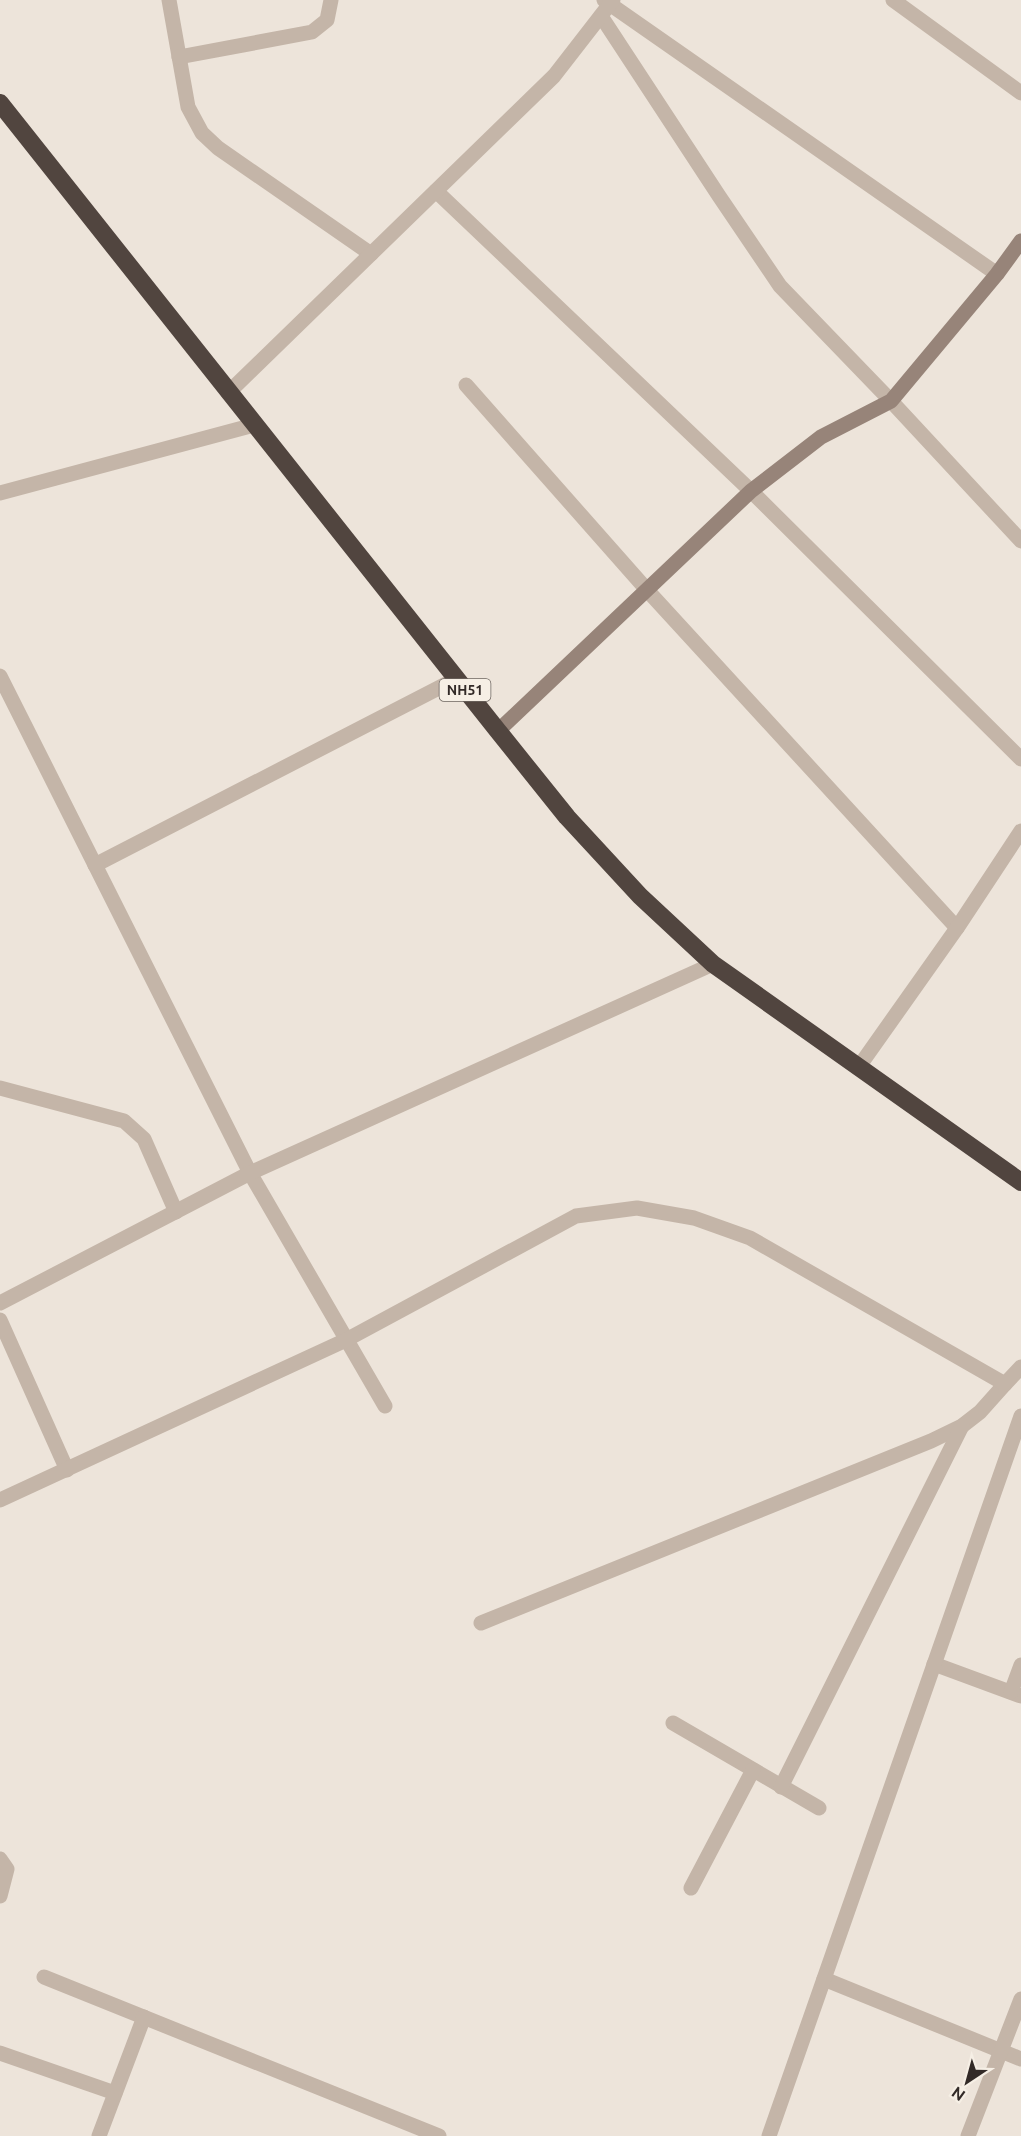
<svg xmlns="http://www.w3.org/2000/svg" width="1021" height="2136" font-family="Ubuntu,sans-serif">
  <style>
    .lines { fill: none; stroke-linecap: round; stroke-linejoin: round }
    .lane { stroke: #c4b5a8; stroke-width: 15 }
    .street { stroke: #c4b5a8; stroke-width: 15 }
    .secondary { stroke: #978479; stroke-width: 15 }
    .highway { stroke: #51453f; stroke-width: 18 }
    .labels { text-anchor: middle; stroke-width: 4.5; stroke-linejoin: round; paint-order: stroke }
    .shield { fill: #f6efe5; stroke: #6d6560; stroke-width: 1.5 }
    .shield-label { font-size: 14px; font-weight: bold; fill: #322a27 }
  </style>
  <rect width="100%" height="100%" fill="#ede4da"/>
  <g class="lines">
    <g class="lane">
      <polyline points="481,1623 931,1441 962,1426 980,1412 1005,1384"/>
      <polyline points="673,1723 819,1808"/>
      <polyline points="781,1787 962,1426"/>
      <polyline points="691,1888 753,1770"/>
    </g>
    <g class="street">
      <polyline points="169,0 188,107 202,133 218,148 371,254"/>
      <polyline points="604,0 997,274"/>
      <polyline points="893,0 1021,93"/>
      <polyline points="601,16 719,196 780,286 891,401 1021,541"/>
      <polyline points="179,57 312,32 327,20 331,0"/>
      <polyline points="436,191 751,491 1021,759"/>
      <polyline points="466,385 647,590 957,928"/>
      <polyline points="228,393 554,76 613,0"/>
      <polyline points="0,493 254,425"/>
      <polyline points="0,676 250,1173 385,1406"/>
      <polyline points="95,865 456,679"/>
      <polyline points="858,1068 957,928 1021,831"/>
      <polyline points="0,1088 124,1121 144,1139 176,1212"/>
      <polyline points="0,1303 250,1173 713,964"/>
      <polyline points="0,1320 67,1470"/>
      <polyline points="0,1500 346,1340 576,1216 637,1208 694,1218 750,1238 1005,1384 1021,1367"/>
      <polyline points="934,1664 1021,1696"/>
      <polyline points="1011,1692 1021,1665"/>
      <polyline points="0,1859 7,1869 0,1896"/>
      <polyline points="44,1977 439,2136"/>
      <polyline points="824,1979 1021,2059"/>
      <polyline points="0,2053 115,2093"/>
      <polyline points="99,2136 144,2017"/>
      <polyline points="769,2136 1021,1416"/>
      <polyline points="968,2136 1021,1999"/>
    </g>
    <polyline class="secondary" points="498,731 751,491 821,437 891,401 997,274 1021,241"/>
    <polyline class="highway" points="0,103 498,731 567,817 640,896 713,964 1021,1182"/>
  </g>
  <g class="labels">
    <rect class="shield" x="439.5" y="679" width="51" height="22" rx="4.5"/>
    <g class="shield-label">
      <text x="465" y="695">NH51</text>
    </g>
  </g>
  <g transform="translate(967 2082) rotate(216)" stroke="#f6efe5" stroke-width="4.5" paint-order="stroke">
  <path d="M0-4.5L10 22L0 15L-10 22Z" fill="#322a27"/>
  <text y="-9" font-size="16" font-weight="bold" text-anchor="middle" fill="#322a27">N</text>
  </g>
</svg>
